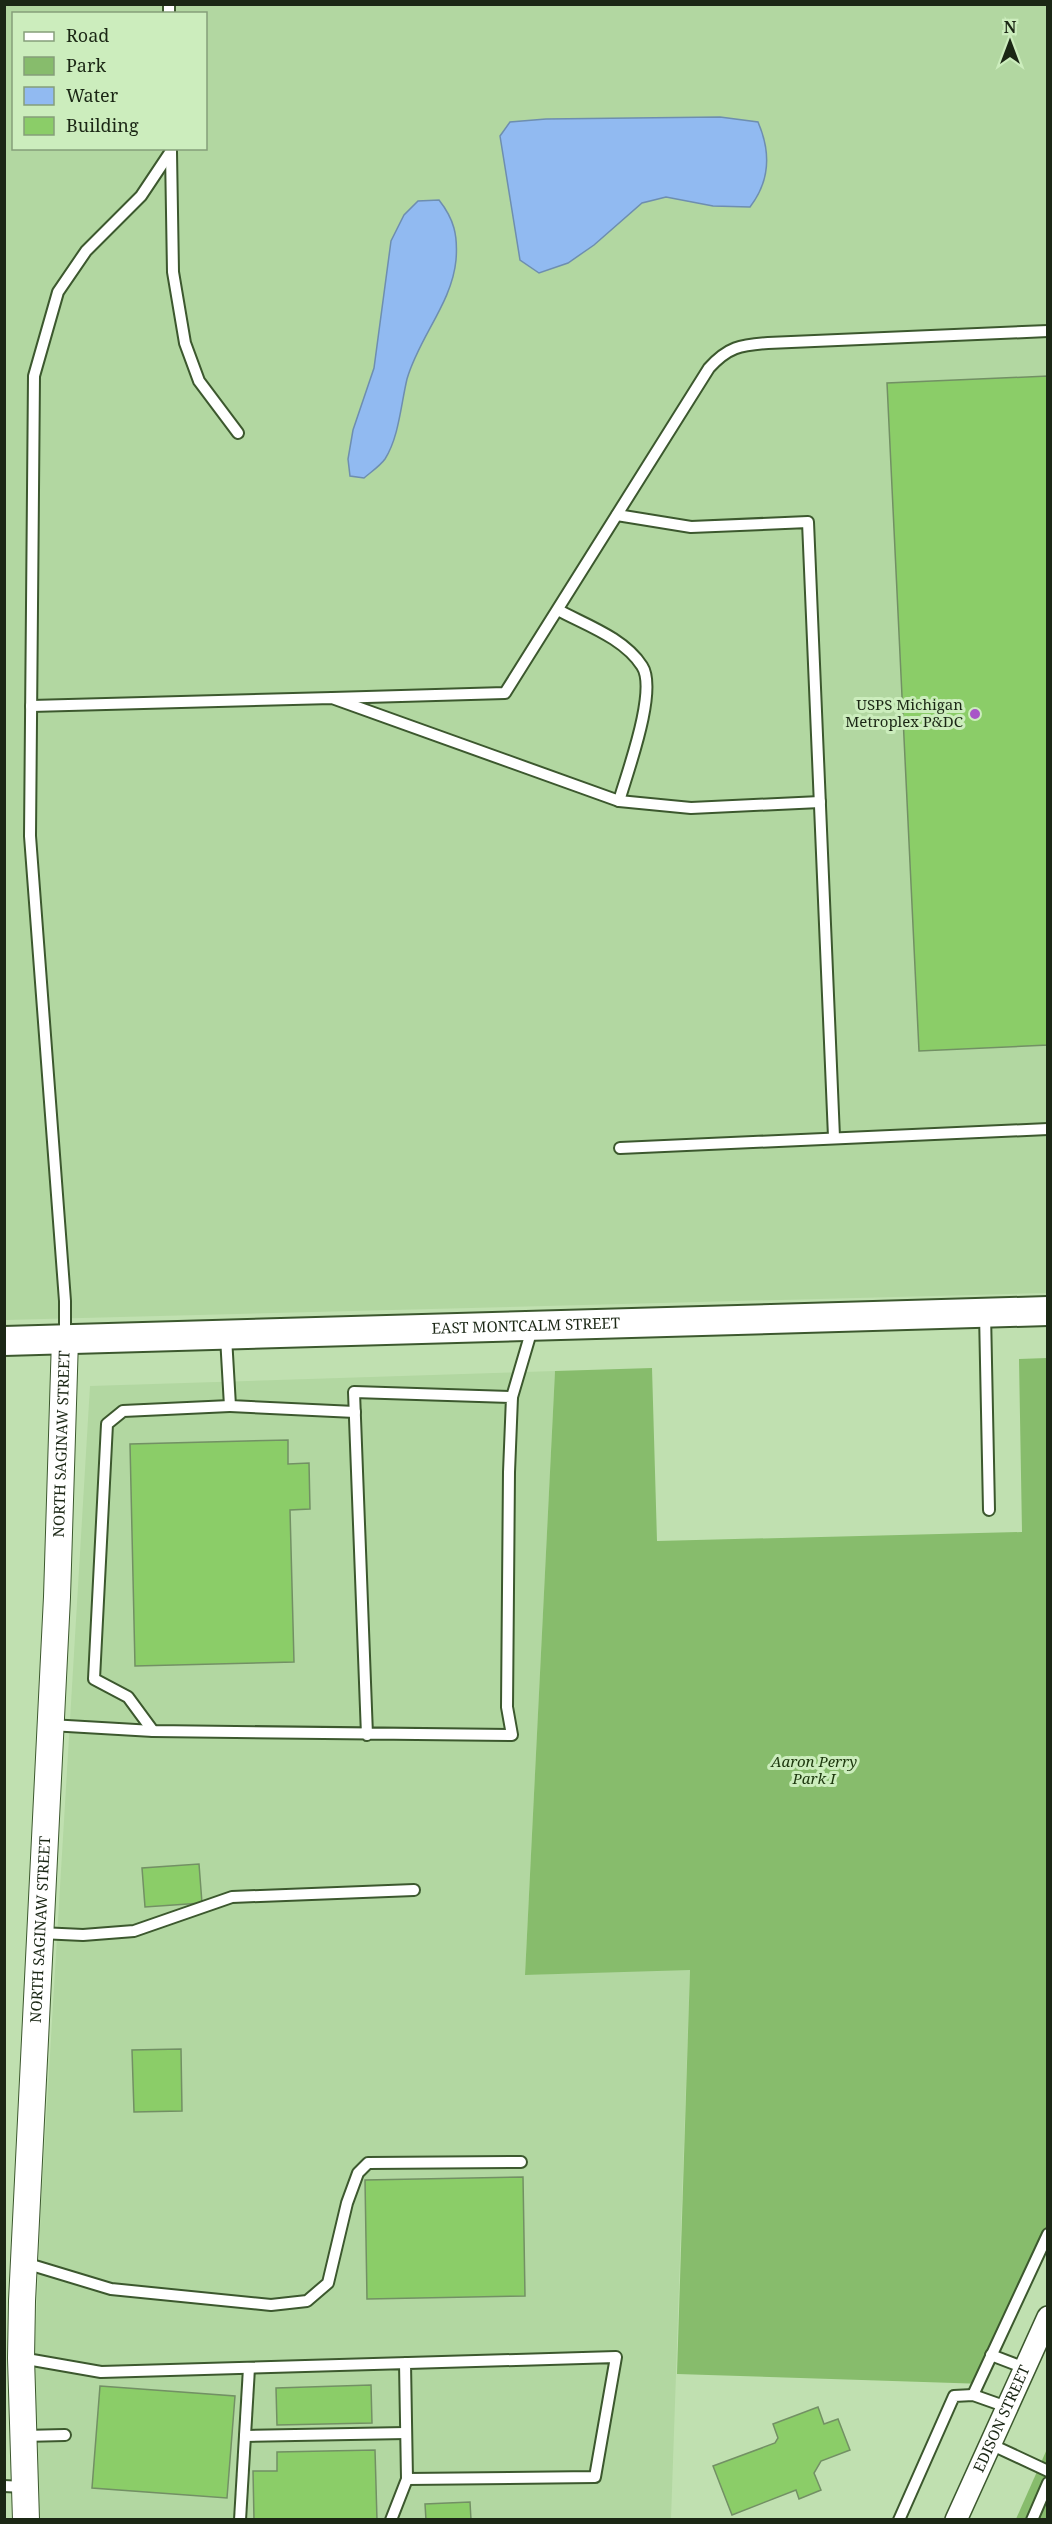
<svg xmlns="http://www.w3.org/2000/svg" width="1052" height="2524" font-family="'Noto Serif',serif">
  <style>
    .built { fill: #b2d7a1; fill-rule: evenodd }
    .green { fill: #87bc6c }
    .water { fill: #91baf1; stroke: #6e8eaf; stroke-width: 1.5 }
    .building { fill: #8bcd68; stroke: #729064; stroke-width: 1.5 }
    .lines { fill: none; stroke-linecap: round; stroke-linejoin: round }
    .service-casing { stroke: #3c582e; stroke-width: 14 }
    .minor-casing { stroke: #3c582e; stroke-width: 24 }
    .tertiary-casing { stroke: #3c582e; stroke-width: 28 }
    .secondary-casing { stroke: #3c582e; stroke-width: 32 }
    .service { stroke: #fff; stroke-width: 10 }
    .minor { stroke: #fff; stroke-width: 21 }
    .tertiary { stroke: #fff; stroke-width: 26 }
    .secondary { stroke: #fff; stroke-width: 28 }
    .poi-dot { fill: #a856c7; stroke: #ccedbd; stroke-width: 2 }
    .labels { text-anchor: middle; stroke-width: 6; stroke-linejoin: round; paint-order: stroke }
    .poi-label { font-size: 15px; fill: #1b2715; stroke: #ccedbd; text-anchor: end }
    .street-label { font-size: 15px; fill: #1b2715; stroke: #ccedbd }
    .park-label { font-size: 15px; font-style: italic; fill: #1c360d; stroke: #ccedbd }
  </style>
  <rect width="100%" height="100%" fill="#c0e0b0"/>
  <g class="built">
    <path d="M4,5h1043v1288l-1042,27zM14,14h192v134h-192z"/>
    <polygon points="555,1371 525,1975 690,1969 671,2519 37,2520 33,2395 41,2205 90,1386"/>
  </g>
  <g class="green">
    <polygon points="1047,1358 1047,2246 985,2384 677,2374 690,1970 525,1975 555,1371 652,1368 657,1541 1022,1532 1019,1359"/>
    <polygon points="1047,2449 1047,2519 1016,2519"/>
  </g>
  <g class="water">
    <path d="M720,117l38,5c13,30 12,59 -8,85l-37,-1 -47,-9 -24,6 -48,42 -26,18 -29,10 -19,-13 -20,-124 10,-14 36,-3z"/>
    <path d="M439,200c15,19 19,35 17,60 -4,43 -37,77 -49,119 -6,25 -8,58 -22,80 -5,7 -14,13 -21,19l-14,-2 -2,-17 5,-29 21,-62 17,-127 13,-26 14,-14z"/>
  </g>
  <g class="building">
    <polygon points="1048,376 1048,1045 919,1051 887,383"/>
    <polygon points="288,1440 288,1464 309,1463 310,1509 290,1510 294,1662 135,1666 130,1444"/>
    <polygon points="199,1864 202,1903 145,1907 142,1868"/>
    <polygon points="181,2049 182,2111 134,2112 132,2050"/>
    <polygon points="523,2177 525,2296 367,2299 365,2180"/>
    <polygon points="371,2385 372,2423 277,2425 276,2388"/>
    <polygon points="100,2386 235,2396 227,2498 92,2488"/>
    <polygon points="818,2407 824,2424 838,2419 850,2450 821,2461 814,2473 821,2490 799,2499 796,2490 732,2515 713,2466 775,2443 778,2438 773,2424"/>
    <polygon points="375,2450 377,2520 254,2520 253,2471 277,2471 277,2452"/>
    <polygon points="470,2502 471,2520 426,2520 425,2504"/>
  </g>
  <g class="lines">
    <g class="service-casing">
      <g id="service">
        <polyline points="169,4 169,14"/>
        <polyline points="171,152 173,272 185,343 199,381 238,433"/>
        <polyline points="617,515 691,527 808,522 834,1137"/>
        <path d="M558,610c28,15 66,28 84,56 16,24 -15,107 -23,135"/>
        <path d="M332,698l173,-5 204,-325c19,-21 31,-23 59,-25l280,-12"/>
        <polyline points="31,706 332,698 619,801 691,808 820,802"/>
        <polyline points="620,1148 1048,1129"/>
        <polyline points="985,1313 989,1510"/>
        <polyline points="226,1337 230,1406 355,1412"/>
        <polyline points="65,1338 65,1301 30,836 34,376 58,292 86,251 141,196 171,151"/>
        <polyline points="512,1397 532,1329"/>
        <polyline points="50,1725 153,1731 512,1735 507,1707 509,1472 512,1397 354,1392 367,1735"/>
        <polyline points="153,1731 128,1697 94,1679 107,1424 123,1411 230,1406"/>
        <polyline points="40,1933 83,1935 134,1931 232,1897 414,1890"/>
        <polyline points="25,2263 111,2289 271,2305 307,2301 328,2283 347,2203 358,2173 368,2163 521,2162"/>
        <polyline points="991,2355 1025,2368"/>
        <polyline points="21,2358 101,2372 616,2357 595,2477 407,2479 405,2363"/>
        <polyline points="973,2395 1048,2234"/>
        <polyline points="23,2436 65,2435"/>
        <polyline points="245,2436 406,2433"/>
        <polyline points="990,2444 1048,2471"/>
        <polyline points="4,2486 24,2487"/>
        <polyline points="240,2520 249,2368"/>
        <polyline points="391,2520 407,2479"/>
        <polyline points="899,2520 954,2396 973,2395 1007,2407"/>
        <polyline points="1032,2520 1048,2483"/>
      </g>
    </g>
    <g class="minor-casing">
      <g id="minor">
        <path id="s1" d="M956,2520l92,-203"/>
      </g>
    </g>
    <g class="tertiary-casing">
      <g id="tertiary">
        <path id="s2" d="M26,2520l-5,-162 1,-57 35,-704 8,-258"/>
      </g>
    </g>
    <g class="secondary-casing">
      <g id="secondary">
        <path id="s3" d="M4,1341l1044,-30"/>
      </g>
    </g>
    <use href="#service" class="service"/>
    <use href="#minor" class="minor"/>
    <use href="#tertiary" class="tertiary"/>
    <use href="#secondary" class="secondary"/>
  </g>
  <circle class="poi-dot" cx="975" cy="714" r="6"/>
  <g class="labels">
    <g class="poi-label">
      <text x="963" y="710">USPS Michigan<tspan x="963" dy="17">Metroplex P&amp;DC</tspan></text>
    </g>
    <g class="street-label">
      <text dy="5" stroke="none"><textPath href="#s3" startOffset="522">EAST MONTCALM STREET</textPath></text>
      <text dy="5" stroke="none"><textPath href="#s2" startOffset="1077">NORTH SAGINAW STREET</textPath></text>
      <text dy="5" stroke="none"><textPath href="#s2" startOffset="591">NORTH SAGINAW STREET</textPath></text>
      <text dy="5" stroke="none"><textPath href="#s1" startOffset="111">EDISON STREET</textPath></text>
    </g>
    <g class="park-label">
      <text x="814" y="1767">Aaron Perry<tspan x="814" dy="17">Park I</tspan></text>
    </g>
  </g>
  <rect width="1052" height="2524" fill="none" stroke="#1b2715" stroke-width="12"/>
  <rect x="12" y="12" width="195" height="138" fill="#ccedbd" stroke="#859e7a" stroke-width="1.5"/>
  <rect x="24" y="32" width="30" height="9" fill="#ffffff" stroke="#859e7a" stroke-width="1.5"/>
  <text x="66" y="42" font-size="18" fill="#1b2715">Road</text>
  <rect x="24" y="57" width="30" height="18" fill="#87bc6c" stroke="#859e7a" stroke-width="1.5"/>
  <text x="66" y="72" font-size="18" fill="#1b2715">Park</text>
  <rect x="24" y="87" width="30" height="18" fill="#91baf1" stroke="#859e7a" stroke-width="1.5"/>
  <text x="66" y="102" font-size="18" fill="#1b2715">Water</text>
  <rect x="24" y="117" width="30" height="18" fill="#8bcd68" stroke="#859e7a" stroke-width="1.5"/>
  <text x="66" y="132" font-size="18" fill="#1b2715">Building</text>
  <g transform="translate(1010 42)" stroke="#ccedbd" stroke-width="4.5" paint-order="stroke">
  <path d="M0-4.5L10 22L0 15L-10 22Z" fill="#1b2715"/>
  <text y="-9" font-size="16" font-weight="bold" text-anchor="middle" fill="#1b2715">N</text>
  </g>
</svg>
